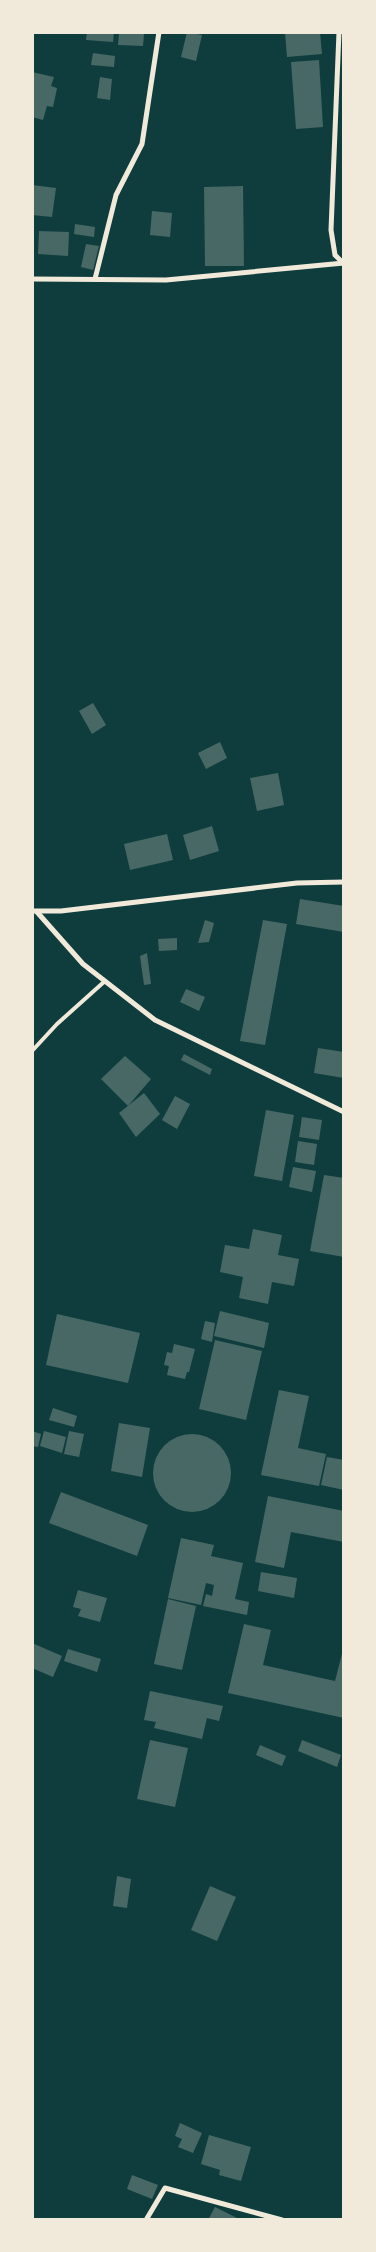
<svg xmlns="http://www.w3.org/2000/svg" width="376" height="2252" font-family="Raleway,sans-serif">
  <rect width="100%" height="100%" fill="#0f3d3e"/>
  <g fill="#486865">
    <path d="M 87,32 L 114,32 L 113,42 L 86,40 Z"/>
    <path d="M 187,32 L 202,35 L 196,61 L 181,57 Z"/>
    <path d="M 285,32 L 320,32 L 322,54 L 287,57 Z"/>
    <path d="M 119,33 L 144,34 L 143,46 L 118,45 Z"/>
    <path d="M 93,53 L 115,56 L 114,67 L 91,65 Z"/>
    <path d="M 319,60 L 323,127 L 296,129 L 291,62 Z"/>
    <path d="M 32,72 L 54,77 L 51,86 L 57,88 L 53,107 L 47,106 L 43,120 L 32,117 Z"/>
    <path d="M 100,77 L 112,79 L 110,100 L 97,98 Z"/>
    <path d="M 32,185 L 56,188 L 52,217 L 32,215 Z"/>
    <path d="M 243,186 L 244,266 L 205,266 L 204,187 Z"/>
    <path d="M 152,211 L 172,213 L 170,237 L 150,235 Z"/>
    <path d="M 75,224 L 95,227 L 94,237 L 74,234 Z"/>
    <path d="M 39,231 L 69,232 L 68,256 L 38,254 Z"/>
    <path d="M 86,244 L 99,246 L 93,270 L 81,267 Z"/>
    <path d="M 93,703 L 106,725 L 92,734 L 79,711 Z"/>
    <path d="M 220,742 L 227,758 L 206,769 L 198,753 Z"/>
    <path d="M 278,773 L 284,805 L 257,811 L 250,778 Z"/>
    <path d="M 212,826 L 219,851 L 190,860 L 183,835 Z"/>
    <path d="M 167,834 L 173,860 L 130,870 L 124,844 Z"/>
    <path d="M 300,899 L 344,906 L 344,932 L 296,924 Z"/>
    <path d="M 205,920 L 214,923 L 209,942 L 198,943 Z"/>
    <path d="M 263,920 L 287,924 L 265,1045 L 240,1041 Z"/>
    <path d="M 177,938 L 177,950 L 159,951 L 158,939 Z"/>
    <path d="M 147,953 L 151,984 L 144,985 L 140,956 Z"/>
    <path d="M 186,989 L 205,997 L 199,1011 L 180,1002 Z"/>
    <path d="M 318,1048 L 344,1052 L 344,1078 L 314,1073 Z"/>
    <path d="M 184,1054 L 212,1069 L 210,1075 L 181,1060 Z"/>
    <path d="M 125,1056 L 151,1079 L 128,1106 L 101,1079 Z"/>
    <path d="M 144,1093 L 160,1114 L 136,1137 L 119,1113 Z"/>
    <path d="M 175,1096 L 190,1104 L 177,1129 L 162,1120 Z"/>
    <path d="M 266,1110 L 294,1115 L 282,1181 L 254,1176 Z"/>
    <path d="M 302,1117 L 322,1120 L 319,1140 L 299,1137 Z"/>
    <path d="M 298,1141 L 317,1144 L 314,1165 L 295,1162 Z"/>
    <path d="M 293,1167 L 316,1171 L 312,1192 L 289,1187 Z"/>
    <path d="M 324,1175 L 344,1178 L 344,1257 L 310,1251 Z"/>
    <path d="M 253,1229 L 282,1235 L 278,1255 L 299,1259 L 294,1286 L 272,1282 L 268,1304 L 239,1298 L 243,1277 L 220,1272 L 225,1245 L 249,1249 Z"/>
    <path d="M 220,1311 L 269,1323 L 264,1348 L 214,1336 Z"/>
    <path d="M 57,1314 L 140,1333 L 128,1383 L 46,1365 Z"/>
    <path d="M 205,1321 L 215,1323 L 212,1342 L 201,1339 Z"/>
    <path d="M 215,1340 L 262,1351 L 246,1420 L 199,1409 Z"/>
    <path d="M 174,1344 L 195,1349 L 189,1372 L 187,1372 L 185,1379 L 167,1375 L 169,1366 L 164,1365 L 167,1352 L 172,1353 Z"/>
    <path d="M 279,1390 L 309,1396 L 298,1448 L 326,1454 L 319,1486 L 261,1475 Z"/>
    <path d="M 53,1408 L 77,1416 L 74,1427 L 49,1420 Z"/>
    <path d="M 119,1423 L 150,1428 L 142,1477 L 111,1471 Z"/>
    <path d="M 32,1431 L 41,1434 L 38,1447 L 32,1446 Z"/>
    <path d="M 44,1431 L 66,1437 L 62,1453 L 40,1446 Z"/>
    <path d="M 69,1431 L 84,1434 L 79,1457 L 64,1454 Z"/>
    <circle cx="192" cy="1473" r="39"/>
    <path d="M 327,1457 L 344,1460 L 344,1490 L 321,1485 Z"/>
    <path d="M 61,1492 L 148,1525 L 137,1556 L 49,1523 Z"/>
    <path d="M 268,1496 L 344,1511 L 344,1542 L 291,1532 L 284,1568 L 255,1562 Z"/>
    <path d="M 181,1538 L 214,1545 L 211,1556 L 243,1563 L 235,1599 L 249,1602 L 247,1615 L 203,1606 L 206,1594 L 212,1596 L 214,1585 L 206,1583 L 201,1605 L 168,1598 Z"/>
    <path d="M 261,1572 L 297,1578 L 294,1598 L 258,1591 Z"/>
    <path d="M 78,1590 L 107,1598 L 100,1622 L 78,1616 L 81,1609 L 73,1607 Z"/>
    <path d="M 168,1599 L 196,1606 L 182,1670 L 154,1664 Z"/>
    <path d="M 244,1624 L 271,1630 L 263,1665 L 335,1681 L 344,1646 L 344,1718 L 228,1693 Z"/>
    <path d="M 32,1643 L 62,1656 L 53,1677 L 32,1668 Z"/>
    <path d="M 68,1649 L 101,1659 L 97,1672 L 64,1661 Z"/>
    <path d="M 150,1691 L 223,1706 L 219,1721 L 207,1718 L 202,1739 L 154,1728 L 156,1722 L 144,1720 Z"/>
    <path d="M 150,1740 L 188,1748 L 175,1807 L 137,1799 Z"/>
    <path d="M 302,1740 L 341,1755 L 337,1767 L 298,1751 Z"/>
    <path d="M 260,1745 L 286,1756 L 282,1766 L 256,1755 Z"/>
    <path d="M 117,1876 L 131,1879 L 127,1908 L 113,1906 Z"/>
    <path d="M 210,1886 L 236,1897 L 217,1941 L 191,1930 Z"/>
    <path d="M 180,2123 L 202,2133 L 193,2153 L 178,2147 L 182,2139 L 175,2136 Z"/>
    <path d="M 209,2135 L 251,2147 L 241,2181 L 219,2175 L 220,2170 L 201,2164 Z"/>
    <path d="M 132,2175 L 158,2185 L 152,2199 L 127,2189 Z"/>
    <path d="M 215,2207 L 241,2220 L 208,2220 Z"/>
  </g>
  <g fill="none" stroke-linecap="round" stroke-linejoin="round">
    <path stroke="#f1e9da" stroke-width="4" d="M 32,1051 L 57,1024 L 105,981"/>
    <g stroke="#f1e9da" stroke-width="5">
      <path d="M 339,32 L 331,230 L 335,255 L 343,263"/>
      <path d="M 32,279 L 166,280 L 344,263"/>
      <path d="M 95,279 L 116,195 L 142,144 L 159,32"/>
      <path d="M 32,911 L 61,911 L 297,883 L 344,882"/>
      <path d="M 37,912 L 83,964 L 155,1020 L 344,1112"/>
      <path d="M 146,2220 L 165,2188 L 282,2220"/>
    </g>
  </g>
  <rect width="376" height="2252" fill="none" stroke="#f1e9da" stroke-width="68"/>
</svg>
